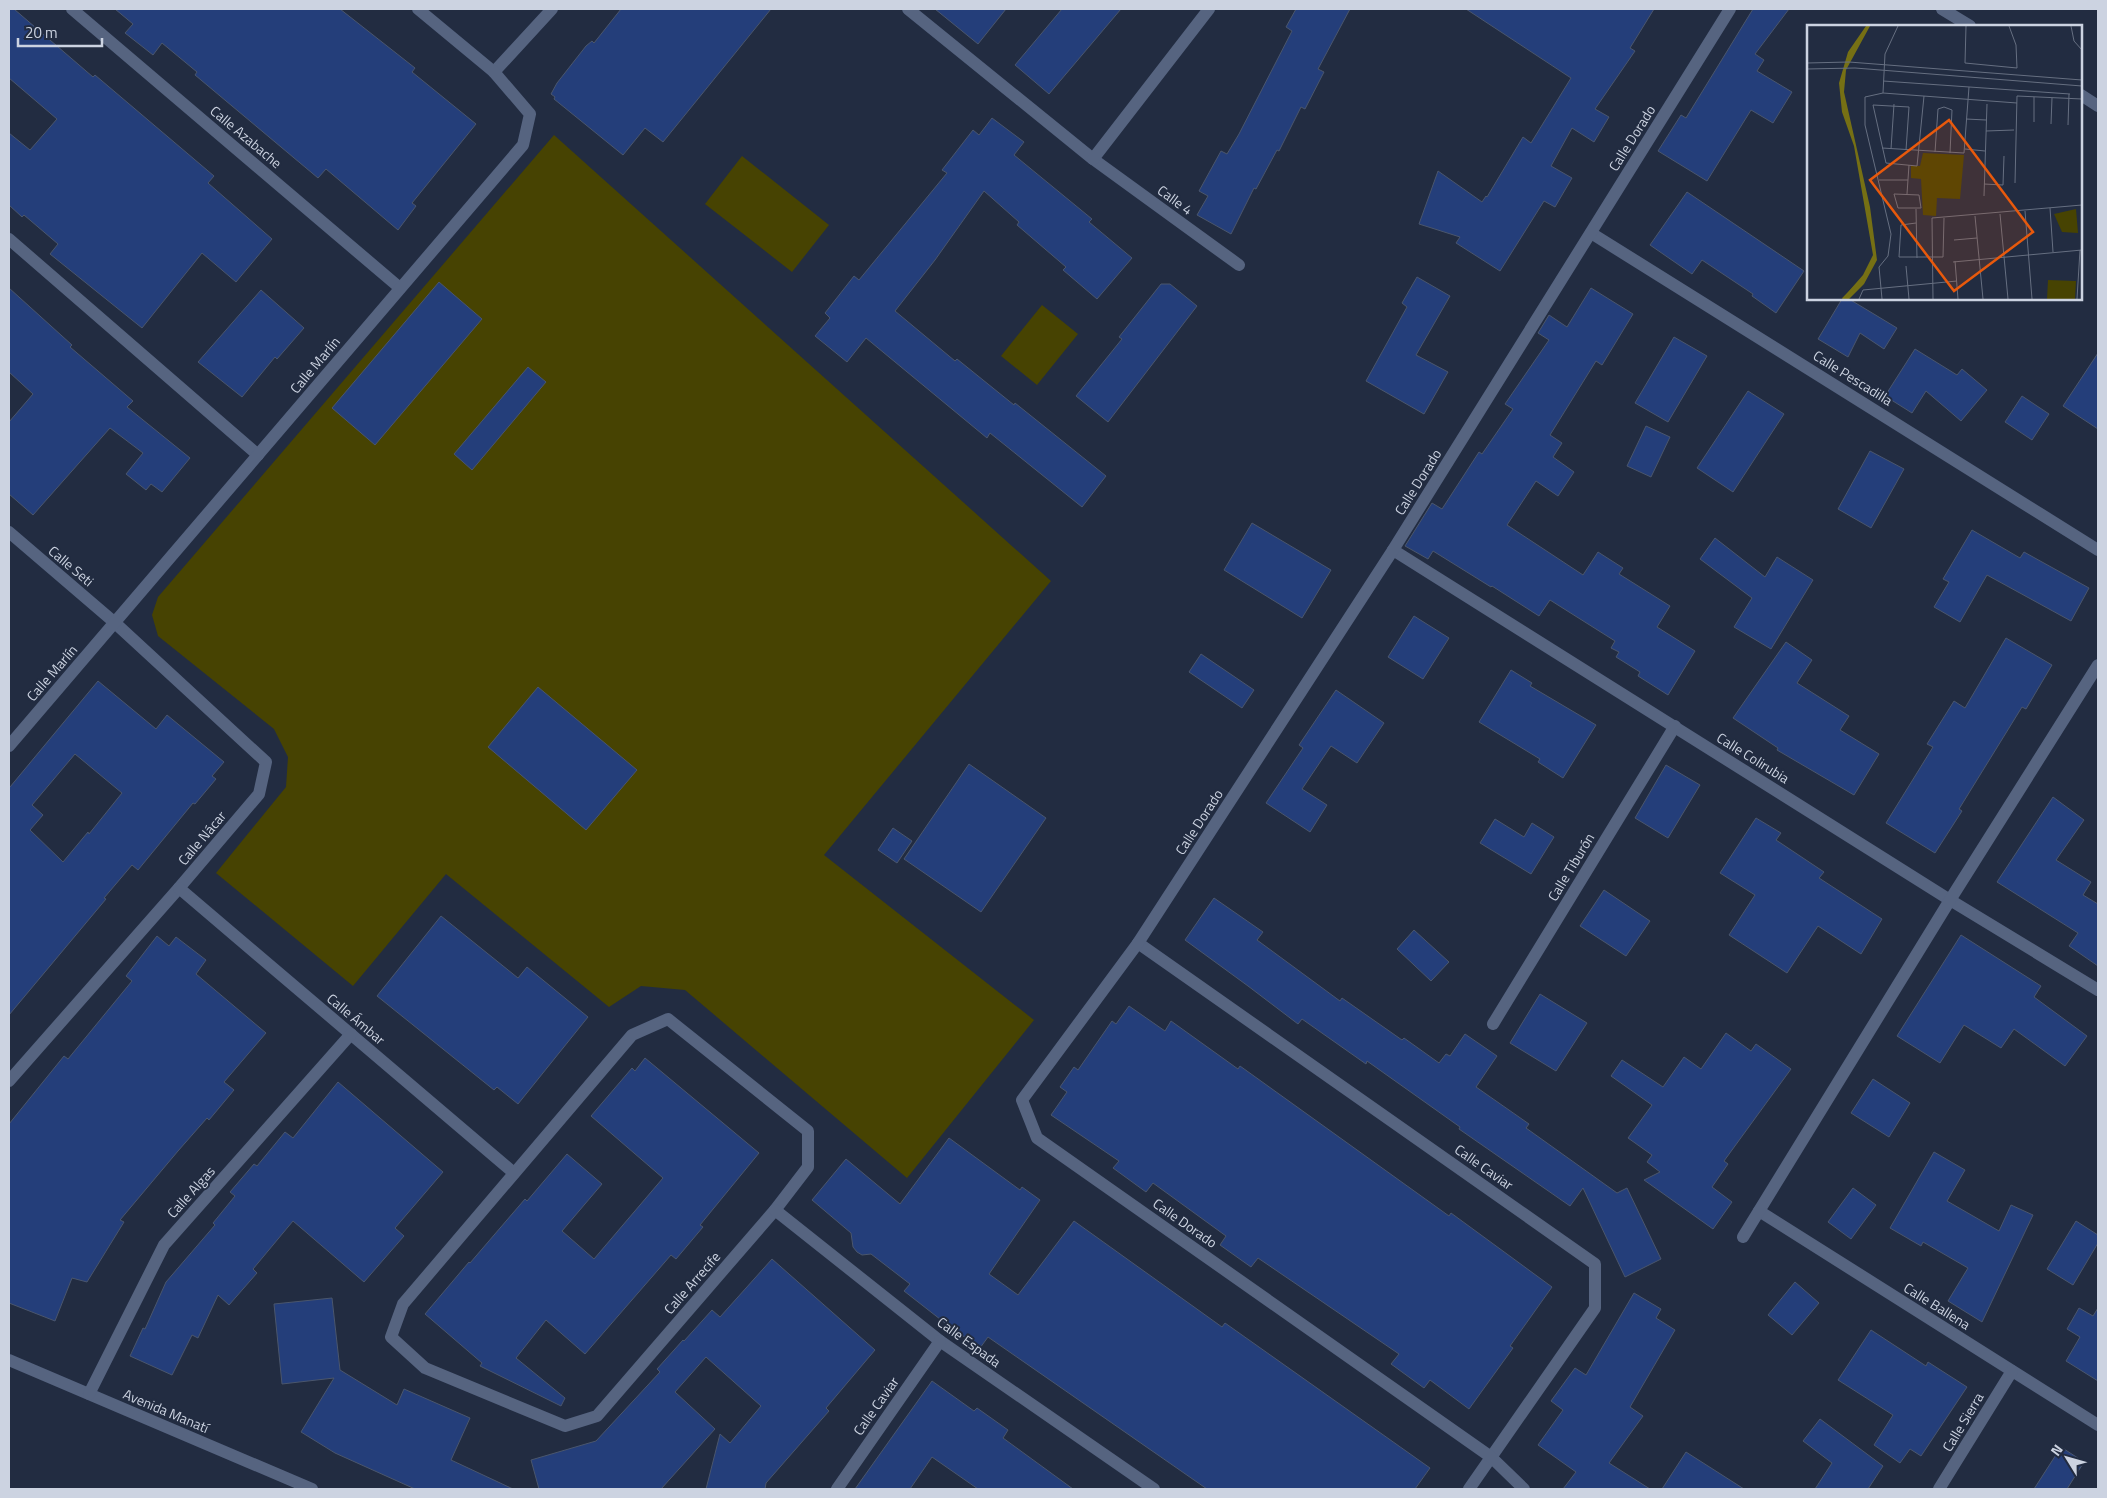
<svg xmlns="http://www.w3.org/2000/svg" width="2107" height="1498" font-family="'Titillium Web',sans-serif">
  <rect width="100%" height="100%" fill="#222c41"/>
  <g fill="#474302">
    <path d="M 554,135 L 1051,581 L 824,855 L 1034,1020 L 907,1178 L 685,990 L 641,986 L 609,1007 L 446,874 L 353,986 L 216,873 L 286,787 L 288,757 L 274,729 L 158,636 L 152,615 L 158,597 Z"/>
    <path d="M 742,156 L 829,225 L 792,272 L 705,204 Z"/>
    <path d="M 1042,305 L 1078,334 L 1037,385 L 1001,356 Z"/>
  </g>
  <g fill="#243e7a" stroke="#4a566d" fill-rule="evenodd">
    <path d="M 9,9 L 14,9 L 93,77 L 95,75 L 214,176 L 208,183 L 272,239 L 236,282 L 202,253 L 142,328 L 50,254 L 58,244 L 24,215 L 22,217 L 9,205 L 9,133 L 30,150 L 57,119 L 9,78 Z"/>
    <path d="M 115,9 L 340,9 L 415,68 L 412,72 L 476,124 L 412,203 L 416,206 L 398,230 L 326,169 L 318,178 L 195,75 L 197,72 L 162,43 L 153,55 L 125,33 L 133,24 Z"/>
    <path d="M 621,9 L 771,9 L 663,142 L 645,128 L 623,155 L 554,99 L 555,97 L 551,94 L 557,83 L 586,46 L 592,41 L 594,43 Z"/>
    <path d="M 935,9 L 1006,9 L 978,44 Z"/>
    <path d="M 1062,9 L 1121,9 L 1049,94 L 1015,65 Z"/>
    <path d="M 1296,9 L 1350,9 L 1318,69 L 1324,72 L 1305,109 L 1301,107 L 1279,151 L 1277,150 L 1256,189 L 1254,188 L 1231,234 L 1197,215 L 1208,196 L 1199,191 L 1221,151 L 1227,154 L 1239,134 L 1292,31 L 1286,27 Z"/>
    <path d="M 1466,9 L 1654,9 L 1630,48 L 1635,51 L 1595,109 L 1609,117 L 1594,142 L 1572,128 L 1551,166 L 1572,178 L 1555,207 L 1544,201 L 1500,271 L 1456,243 L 1460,237 L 1419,224 L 1438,171 L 1482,202 L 1486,196 L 1487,197 L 1523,137 L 1531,143 L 1571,78 Z"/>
    <path d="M 1753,9 L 1789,9 L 1755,54 L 1764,60 L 1757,71 L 1792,92 L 1773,123 L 1751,110 L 1707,181 L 1658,151 L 1681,115 L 1686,118 Z"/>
    <path d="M 992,118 L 1024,142 L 1014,155 L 1092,219 L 1089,222 L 1132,258 L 1097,299 L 1063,270 L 1066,267 L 1017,225 L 1019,222 L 984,191 L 935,260 L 895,311 L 955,361 L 957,359 L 1014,405 L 1015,403 L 1106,476 L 1082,507 L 990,433 L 987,438 L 866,338 L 847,362 L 815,336 L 830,318 L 825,313 L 854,276 L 859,280 L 947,173 L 942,170 L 973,130 L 979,135 Z"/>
    <path d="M 1687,192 L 1804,271 L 1776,313 L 1752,296 L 1753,294 L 1702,260 L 1692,274 L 1650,245 Z"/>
    <path d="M 1417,277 L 1450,296 L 1416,355 L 1448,372 L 1424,414 L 1366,381 L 1407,307 L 1402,303 Z"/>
    <path d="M 439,282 L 482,319 L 375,445 L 332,408 Z"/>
    <path d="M 1161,284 L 1170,284 L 1197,306 L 1108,422 L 1076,396 L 1122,339 L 1119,337 Z"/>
    <path d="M 9,288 L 72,345 L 70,347 L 133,401 L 127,407 L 190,458 L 162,492 L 151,484 L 146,490 L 126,474 L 143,453 L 110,428 L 33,515 L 9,494 L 9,422 L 33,394 L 9,372 Z"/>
    <path d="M 1591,288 L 1633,314 L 1602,365 L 1596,361 L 1550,435 L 1562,443 L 1553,457 L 1574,472 L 1558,496 L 1536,481 L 1507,525 L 1583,575 L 1598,552 L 1623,568 L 1619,574 L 1670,606 L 1657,627 L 1695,651 L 1668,695 L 1638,676 L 1640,672 L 1616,657 L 1619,652 L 1611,648 L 1615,641 L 1550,600 L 1539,616 L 1492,586 L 1491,587 L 1433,551 L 1428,559 L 1405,546 L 1432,503 L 1442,509 L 1479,452 L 1482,454 L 1513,409 L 1505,404 L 1549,340 L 1538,333 L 1549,315 L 1567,327 Z"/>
    <path d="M 261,290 L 304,328 L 277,359 L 275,357 L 242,397 L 198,362 Z"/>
    <path d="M 1842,299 L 1849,299 L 1897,328 L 1884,349 L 1860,333 L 1848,357 L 1818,339 Z"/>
    <path d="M 1674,337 L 1707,356 L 1668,422 L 1635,403 Z"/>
    <path d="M 1915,349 L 1957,375 L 1962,369 L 1987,390 L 1961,421 L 1926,391 L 1912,413 L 1885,396 Z"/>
    <path d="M 2098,353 L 2098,429 L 2063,406 Z"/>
    <path d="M 528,367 L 546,382 L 472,470 L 454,454 Z"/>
    <path d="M 1748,391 L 1784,414 L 1733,492 L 1697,468 Z"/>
    <path d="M 2022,396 L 2049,414 L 2032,440 L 2005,422 Z"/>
    <path d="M 1646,426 L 1670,437 L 1651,477 L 1627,466 Z"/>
    <path d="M 1870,451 L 1904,469 L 1871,528 L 1838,509 Z"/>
    <path d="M 1252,523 L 1331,570 L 1302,618 L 1224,570 Z"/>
    <path d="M 1972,530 L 2020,558 L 2024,552 L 2089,588 L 2071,621 L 1987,575 L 1960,622 L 1934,607 L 1949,582 L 1943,579 Z"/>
    <path d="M 1715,538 L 1765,577 L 1777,557 L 1813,580 L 1771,649 L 1734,627 L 1752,598 L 1700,559 Z"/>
    <path d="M 1414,616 L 1449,638 L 1423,679 L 1388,657 Z"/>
    <path d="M 2006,638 L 2052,665 L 2026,709 L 2022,707 L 1959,809 L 1962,811 L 1935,853 L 1886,823 L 1933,747 L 1927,744 L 1954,701 L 1965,708 Z"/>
    <path d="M 1786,642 L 1812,660 L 1797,683 L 1849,716 L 1840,730 L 1879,754 L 1854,795 L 1777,750 L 1778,748 L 1733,718 Z"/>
    <path d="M 1201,654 L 1254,690 L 1242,708 L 1189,672 Z"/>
    <path d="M 1511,670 L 1532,683 L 1530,686 L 1596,725 L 1563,778 L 1538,762 L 1540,759 L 1479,722 Z"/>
    <path d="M 98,681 L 156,729 L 167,715 L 224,762 L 212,776 L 216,779 L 195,804 L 193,803 L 138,870 L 132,865 L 104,898 L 106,899 L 9,1015 L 9,786 L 10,787 ZM 75,754 L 122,793 L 89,834 L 88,832 L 63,862 L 30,830 L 43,815 L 32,805 Z"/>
    <path d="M 538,687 L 637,770 L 586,830 L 488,747 Z"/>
    <path d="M 1336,690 L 1384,723 L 1357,763 L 1331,746 L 1302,789 L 1327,805 L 1310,832 L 1266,803 L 1303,748 L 1299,745 Z"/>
    <path d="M 969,764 L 1046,818 L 981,912 L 904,859 Z"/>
    <path d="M 1666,765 L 1700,785 L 1668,838 L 1635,818 Z"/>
    <path d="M 2053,797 L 2084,820 L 2056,860 L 2091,882 L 2083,895 L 2098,904 L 2098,966 L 2069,946 L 2078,933 L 1997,882 Z"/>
    <path d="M 1756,818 L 1781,833 L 1776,840 L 1824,872 L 1819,878 L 1882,919 L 1861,954 L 1818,926 L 1787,973 L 1729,935 L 1755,895 L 1720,873 Z"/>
    <path d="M 1495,819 L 1524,837 L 1532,823 L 1554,837 L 1531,874 L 1480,843 Z"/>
    <path d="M 893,828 L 912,841 L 897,863 L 878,850 Z"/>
    <path d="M 1604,890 L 1650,921 L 1626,956 L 1580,926 Z"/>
    <path d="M 1214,898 L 1263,932 L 1257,940 L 1340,1001 L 1342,998 L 1402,1040 L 1404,1038 L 1439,1063 L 1446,1054 L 1450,1056 L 1465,1034 L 1497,1056 L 1476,1087 L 1529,1124 L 1526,1128 L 1617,1193 L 1627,1188 L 1661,1259 L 1625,1277 L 1583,1188 L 1570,1206 L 1459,1129 L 1460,1127 L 1367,1061 L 1366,1064 L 1302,1019 L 1298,1024 L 1248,986 L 1185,940 Z"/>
    <path d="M 441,916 L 518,978 L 527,967 L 588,1017 L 518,1104 L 497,1087 L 494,1090 L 377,996 Z"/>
    <path d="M 1414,930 L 1449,962 L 1431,981 L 1397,949 Z"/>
    <path d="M 1961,935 L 2041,986 L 2034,997 L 2087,1036 L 2065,1066 L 2014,1029 L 2001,1048 L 1964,1025 L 1940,1063 L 1897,1036 Z"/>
    <path d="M 157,936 L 169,946 L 176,937 L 206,960 L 196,974 L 266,1033 L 224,1082 L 234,1090 L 209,1120 L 207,1118 L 178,1151 L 120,1220 L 124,1222 L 87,1282 L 72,1278 L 55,1321 L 9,1303 L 9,1124 L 64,1056 L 68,1059 L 132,981 L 126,976 Z"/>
    <path d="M 1540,994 L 1587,1023 L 1556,1071 L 1510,1043 Z"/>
    <path d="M 1129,1006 L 1165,1031 L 1171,1021 L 1238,1069 L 1240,1066 L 1449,1216 L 1451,1213 L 1552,1287 L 1510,1346 L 1513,1348 L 1469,1409 L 1430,1380 L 1424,1388 L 1391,1364 L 1399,1354 L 1258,1258 L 1251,1267 L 1220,1245 L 1226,1236 L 1153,1183 L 1146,1192 L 1113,1168 L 1119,1161 L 1051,1115 L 1067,1092 L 1060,1087 L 1074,1067 L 1078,1070 L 1112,1021 L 1116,1024 Z"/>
    <path d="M 1726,1033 L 1751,1051 L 1756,1044 L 1791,1069 L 1724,1161 L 1728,1164 L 1712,1187 L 1732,1202 L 1713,1229 L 1644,1180 L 1660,1172 L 1647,1162 L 1652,1155 L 1628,1138 L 1652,1105 L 1611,1076 L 1622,1060 L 1663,1087 L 1684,1057 L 1701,1069 Z"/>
    <path d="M 645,1058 L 759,1153 L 700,1225 L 703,1227 L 676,1259 L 671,1255 L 585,1354 L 546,1320 L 516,1358 L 565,1398 L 561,1406 L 480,1366 L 482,1363 L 425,1314 L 469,1262 L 470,1263 L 525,1199 L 527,1201 L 567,1154 L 602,1184 L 562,1231 L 594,1259 L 663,1178 L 591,1116 L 632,1068 L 635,1071 Z"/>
    <path d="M 1873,1079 L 1910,1103 L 1889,1137 L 1851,1113 Z"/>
    <path d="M 338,1082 L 443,1172 L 395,1228 L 404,1236 L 364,1282 L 293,1221 L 253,1269 L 257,1273 L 229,1305 L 218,1295 L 198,1338 L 192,1335 L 172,1375 L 130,1356 L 143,1328 L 145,1329 L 166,1282 L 215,1225 L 213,1223 L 235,1196 L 230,1192 L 254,1164 L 257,1166 L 285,1132 L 293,1138 Z"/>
    <path d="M 949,1138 L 1020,1190 L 1022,1187 L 1040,1200 L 989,1274 L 1018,1295 L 1074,1221 L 1222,1327 L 1225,1323 L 1430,1468 L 1415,1489 L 1207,1489 L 988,1337 L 980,1348 L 945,1323 L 904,1291 L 910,1284 L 871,1254 L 862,1255 L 857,1252 L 853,1247 L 851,1233 L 812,1200 L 846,1159 L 900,1204 Z"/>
    <path d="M 1934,1152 L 1965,1170 L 1947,1201 L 1999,1231 L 2011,1205 L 2033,1215 L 1982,1322 L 1948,1301 L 1968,1268 L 1923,1242 L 1921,1246 L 1890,1228 Z"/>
    <path d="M 1853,1188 L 1876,1205 L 1851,1239 L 1828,1222 Z"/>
    <path d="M 2076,1221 L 2098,1235 L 2098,1243 L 2073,1285 L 2047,1269 Z"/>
    <path d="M 772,1259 L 875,1350 L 826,1408 L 829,1411 L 766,1483 L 765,1489 L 706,1489 L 720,1434 L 730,1443 L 761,1406 L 706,1357 L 675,1392 L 715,1429 L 661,1489 L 539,1489 L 531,1460 L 596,1441 L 660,1372 L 657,1369 L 683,1340 L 684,1341 L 712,1310 L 720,1317 Z"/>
    <path d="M 1795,1282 L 1819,1303 L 1792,1335 L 1768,1315 Z"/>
    <path d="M 1634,1293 L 1661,1309 L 1656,1318 L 1675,1330 L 1630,1407 L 1643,1416 L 1609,1463 L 1650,1489 L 1563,1489 L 1576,1472 L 1538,1445 L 1563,1410 L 1551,1401 L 1575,1368 L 1586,1375 Z"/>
    <path d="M 332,1298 L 340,1370 L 397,1405 L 404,1389 L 470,1418 L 451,1460 L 513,1489 L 415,1489 L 335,1453 L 301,1432 L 334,1378 L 282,1384 L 274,1304 Z"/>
    <path d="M 2079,1308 L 2093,1316 L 2098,1308 L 2098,1381 L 2066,1361 L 2080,1337 L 2067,1329 Z"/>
    <path d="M 1871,1330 L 1926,1366 L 1928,1362 L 1967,1387 L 1921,1456 L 1910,1449 L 1900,1463 L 1874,1445 L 1893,1415 L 1838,1380 Z"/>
    <path d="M 932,1381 L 974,1411 L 977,1408 L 1008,1430 L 1003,1438 L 1073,1489 L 978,1489 L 932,1457 L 910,1489 L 855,1489 Z"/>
    <path d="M 1820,1419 L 1883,1466 L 1868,1489 L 1815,1489 L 1832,1463 L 1803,1441 Z"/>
    <path d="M 2061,1447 L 2084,1462 L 2067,1489 L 2034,1489 Z"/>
    <path d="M 1686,1452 L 1744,1489 L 1662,1489 Z"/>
  </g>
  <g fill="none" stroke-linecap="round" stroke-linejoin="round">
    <g stroke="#566480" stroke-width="12">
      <path d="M 72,9 L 400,288"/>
      <path d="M 908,9 L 1093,159 L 1239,265"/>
      <path d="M 1942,9 L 1970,26"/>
      <path d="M 494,72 L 552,9"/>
      <path d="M 2081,95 L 2098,106"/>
      <path d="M 1093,159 L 1209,9"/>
      <path d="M 1591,233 L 2098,550"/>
      <path d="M 9,239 L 258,455"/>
      <path d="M 9,532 L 114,622 L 266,762 L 259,794 L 179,888 L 9,1081"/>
      <path d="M 1393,550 L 1950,900 L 2098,990"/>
      <path d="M 9,746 L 523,145 L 530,114 L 494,72 L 418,9"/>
      <path d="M 179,888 L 514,1173"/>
      <path d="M 1138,943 L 1595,1264 L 1595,1308 L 1469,1489"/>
      <path d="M 668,1019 L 808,1131 L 808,1167 L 775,1210 L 597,1416 L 565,1426 L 425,1368 L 391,1337 L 403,1304 L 632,1035 Z"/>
      <path d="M 1493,1024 L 1675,726"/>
      <path d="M 775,1210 L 940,1341 L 1154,1489"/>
      <path d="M 1759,1211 L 2098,1425"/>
      <path d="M 1743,1237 L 1950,900 L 2098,665"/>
      <path d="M 9,1360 L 312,1489"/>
      <path d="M 89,1394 L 164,1245 L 351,1034"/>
      <path d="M 837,1489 L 940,1341"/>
      <path d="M 1524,1489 L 1491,1457 L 1037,1138 L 1022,1100 L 1138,943 L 1393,550 L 1730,9"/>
      <path d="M 1939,1489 L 2012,1371"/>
    </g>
  </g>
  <g text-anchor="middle" stroke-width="4" stroke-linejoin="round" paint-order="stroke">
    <g font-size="14" fill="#ccd3e1" stroke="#222c41">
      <text transform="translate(246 137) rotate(40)" y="5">Calle Azabache</text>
      <text transform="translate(1632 138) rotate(-58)" y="5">Calle Dorado</text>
      <text transform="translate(1175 200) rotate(36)" y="5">Calle 4</text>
      <text transform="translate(315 365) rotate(-50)" y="5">Calle Marlín</text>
      <text transform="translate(1853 378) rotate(32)" y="5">Calle Pescadilla</text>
      <text transform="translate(1418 482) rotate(-58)" y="5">Calle Dorado</text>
      <text transform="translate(71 566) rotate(40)" y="5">Calle Seti</text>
      <text transform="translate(52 673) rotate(-49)" y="5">Calle Marlín</text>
      <text transform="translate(1753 758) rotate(32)" y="5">Calle Colirubia</text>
      <text transform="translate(1199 822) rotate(-57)" y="5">Calle Dorado</text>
      <text transform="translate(202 838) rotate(-50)" y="5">Calle Nácar</text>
      <text transform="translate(1571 867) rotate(-59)" y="5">Calle Tiburón</text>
      <text transform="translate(356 1019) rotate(40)" y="5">Calle Ámbar</text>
      <text transform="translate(1484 1167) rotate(35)" y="5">Calle Caviar</text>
      <text transform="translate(191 1192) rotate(-48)" y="5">Calle Algas</text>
      <text transform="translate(1185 1223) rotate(35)" y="5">Calle Dorado</text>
      <text transform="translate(692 1283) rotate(-49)" y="5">Calle Arrecife</text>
      <text transform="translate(1937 1306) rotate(32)" y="5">Calle Ballena</text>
      <text transform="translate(969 1342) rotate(36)" y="5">Calle Espada</text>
      <text transform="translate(876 1406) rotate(-55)" y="5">Calle Caviar</text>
      <text transform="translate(166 1411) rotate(23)" y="5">Avenida Manatí</text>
      <text transform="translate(1963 1422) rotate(-59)" y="5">Calle Sierra</text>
    </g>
  </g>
  <g transform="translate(1807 25)">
    <rect width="275" height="275" fill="#222c41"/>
    <path d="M 116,128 L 157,130 L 153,174 L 130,173 L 129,191 L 116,190 L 114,154 L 104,153 L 104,141 L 113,141 ZM 269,184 L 271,208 L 255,207 L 247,189 ZM 241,255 L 269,256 L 268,274 L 240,274 Z" fill="#474302"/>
    <path d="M 59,1 L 63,1 L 39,45 L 37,67 L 63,182 L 70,235 L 57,259 L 42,274 L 35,274 L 56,250 L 66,230 L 47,121 L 35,87 L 32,58 L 41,27 Z" fill="#767014"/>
    <path fill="none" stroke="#767014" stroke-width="2.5" d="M 36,274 L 49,261"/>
    <path fill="none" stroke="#666f81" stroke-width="1" d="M 159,1 L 158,38 L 210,43 L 209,20 L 202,1M 264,1 L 267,16 L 275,25M 0,38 L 42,37 L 275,55M 0,44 L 48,43 L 275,61M 76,56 L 263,69M 76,68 L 78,29 L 91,1M 159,94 L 179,95M 227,97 L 227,72M 244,99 L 245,73M 261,100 L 262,69M 179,106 L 207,105M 75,123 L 157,128 L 162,62M 84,124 L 87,79M 158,124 L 178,126M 99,125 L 102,82 L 66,80 L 79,138 L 110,141 L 117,71M 128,127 L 131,84 L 137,82 L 145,85 L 143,128M 72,155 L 101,155M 208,158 L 210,71 L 275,74M 177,159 L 196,160 L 197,131M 87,169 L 112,170 L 114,183 L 91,183 ZM 100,169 L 102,140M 177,171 L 180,79M 275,175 L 275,228M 243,183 L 246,227M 109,184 L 110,233M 218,186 L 225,274M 193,189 L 201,274M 168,191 L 176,274M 109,198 L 94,200 L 92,232 L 136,232 L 137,193M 147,215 L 170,213M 148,236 L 151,274M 146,237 L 275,225M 99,241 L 102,274M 52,274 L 56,265 L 150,256M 75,274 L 72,242 L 81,231 L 84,209 L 58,100 L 58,72 L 76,68 L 210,78M 126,274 L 125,193 L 275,180M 270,274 L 273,225"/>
    <path fill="#e8590c" fill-opacity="0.15" stroke="#e8590c" stroke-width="2.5" d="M 142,95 L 226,207 L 147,266 L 63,155 Z"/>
    <rect width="275" height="275" fill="none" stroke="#ccd3e1" stroke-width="2.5"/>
  </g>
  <rect width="2107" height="1498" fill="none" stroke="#ccd3e1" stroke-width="20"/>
  <g transform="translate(2067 1458) rotate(307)" stroke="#222c41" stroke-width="4" paint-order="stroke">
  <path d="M0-4L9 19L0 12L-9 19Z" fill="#ccd3e1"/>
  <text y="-8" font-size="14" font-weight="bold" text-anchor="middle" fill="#ccd3e1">N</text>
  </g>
  <path d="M18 38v8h84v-8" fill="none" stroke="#ccd3e1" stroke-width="2.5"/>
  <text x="25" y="38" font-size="15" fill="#ccd3e1" stroke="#222c41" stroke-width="4" paint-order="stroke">20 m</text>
</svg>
